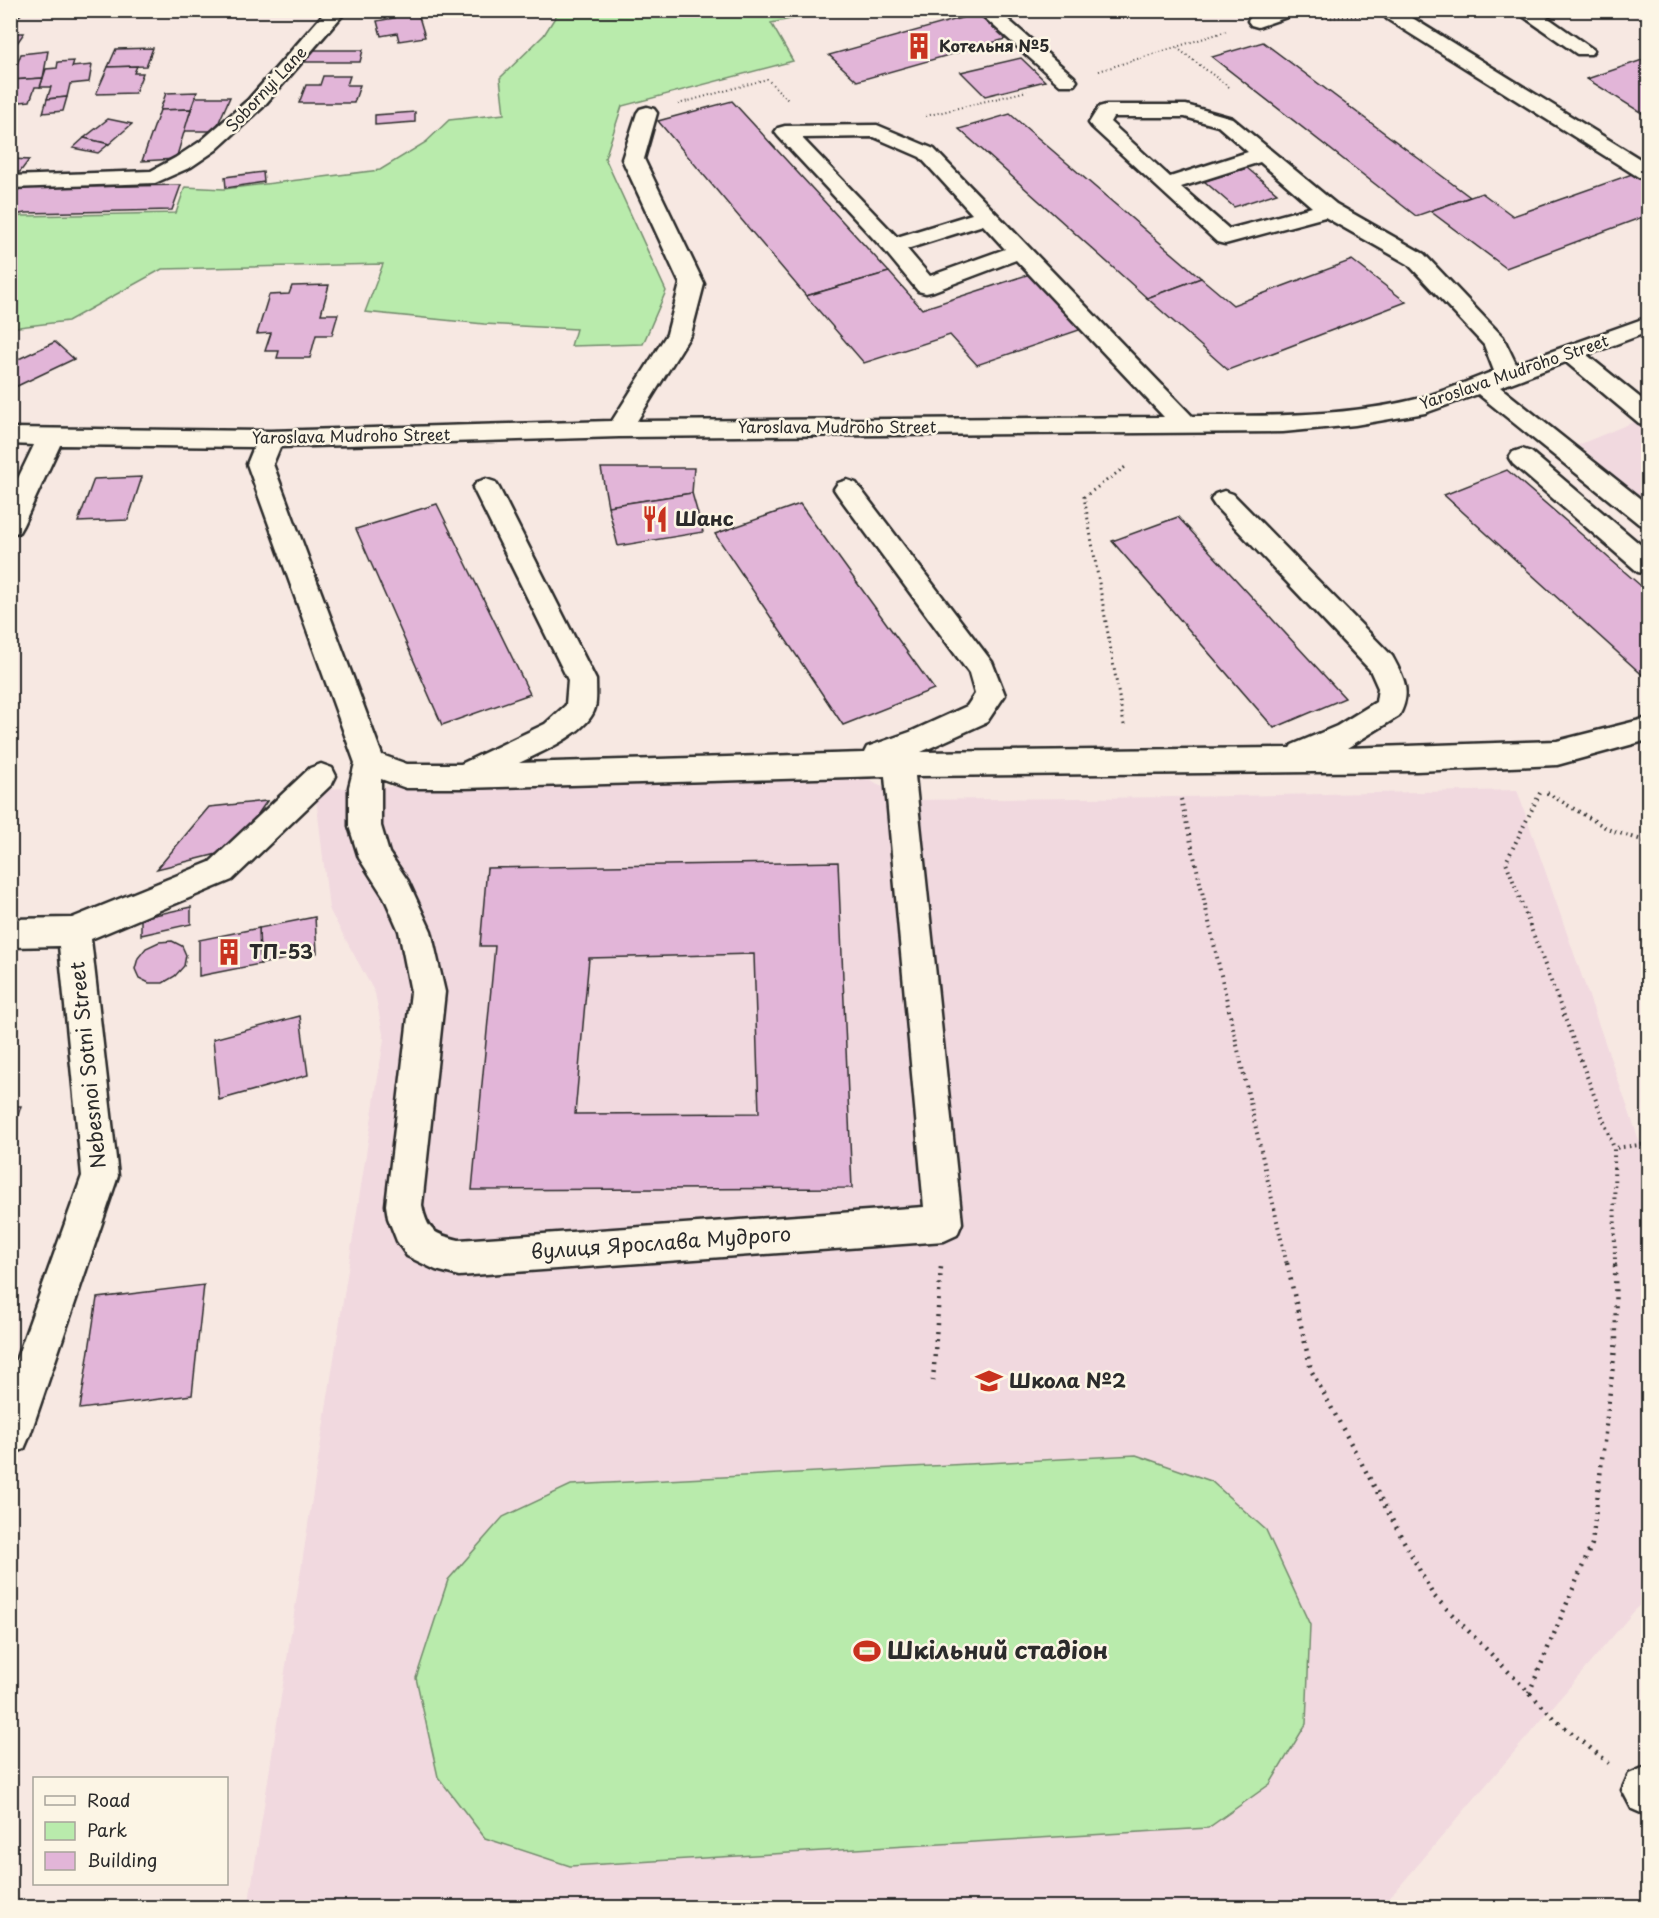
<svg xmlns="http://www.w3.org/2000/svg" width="1659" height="1918" font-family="'Playpen Sans',sans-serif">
  <rect width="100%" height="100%" fill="#f7e8e2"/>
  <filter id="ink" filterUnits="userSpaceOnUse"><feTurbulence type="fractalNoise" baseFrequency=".0167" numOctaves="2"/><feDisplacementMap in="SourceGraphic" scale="12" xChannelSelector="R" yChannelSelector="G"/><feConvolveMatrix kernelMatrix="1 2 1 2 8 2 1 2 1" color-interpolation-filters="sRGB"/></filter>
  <g filter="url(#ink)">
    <g fill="#f1d9df">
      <path d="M 1648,416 L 1648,503 L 1578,445 Z"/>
      <path d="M 822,773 L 868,778 L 903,800 L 1180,797 L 1517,790 L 1648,1166 L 1648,1595 L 1382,1907 L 248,1908 L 384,1039 L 375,993 L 329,909 L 315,789 Z"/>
    </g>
    <g fill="#b9ebac" stroke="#728b6c" stroke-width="1.5">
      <path d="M 559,11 L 830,11 L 771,23 L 793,61 L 622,106 L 605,158 L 666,291 L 643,344 L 571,346 L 576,329 L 484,324 L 365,312 L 383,264 L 162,269 L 68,321 L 11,328 L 11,218 L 22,216 L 176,213 L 185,187 L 224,189 L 380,170 L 426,142 L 449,120 L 504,114 L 500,78 L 544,35 Z"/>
      <path d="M 1136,1455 L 1211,1481 L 1266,1530 L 1310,1625 L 1306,1724 L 1270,1784 L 1208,1828 L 570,1866 L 485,1838 L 438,1777 L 416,1678 L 448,1580 L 503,1517 L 571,1485 Z"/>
    </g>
    <g fill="#e2b5d8" stroke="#2b2b2b" stroke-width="1.5" fill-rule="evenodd">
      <path d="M 417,10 L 425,37 L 399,41 L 397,33 L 381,36 L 377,21 L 394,18 L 392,12 Z"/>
      <path d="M 979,13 L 1009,38 L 857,81 L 829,55 Z"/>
      <path d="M 10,33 L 24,33 L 15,46 L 10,46 Z"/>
      <path d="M 1263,42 L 1470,197 L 1416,216 L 1212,57 Z"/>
      <path d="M 153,48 L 146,66 L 108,67 L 116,49 Z"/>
      <path d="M 309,50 L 363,50 L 360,62 L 305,62 Z"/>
      <path d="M 48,51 L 43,78 L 11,80 L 21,54 Z"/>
      <path d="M 1021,58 L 1045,81 L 985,96 L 961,72 Z"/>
      <path d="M 1648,58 L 1648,117 L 1587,79 Z"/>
      <path d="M 74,61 L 72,67 L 92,65 L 89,82 L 70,84 L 67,97 L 47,99 L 51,87 L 40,87 L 46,69 L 57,68 L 58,62 Z"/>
      <path d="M 137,66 L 134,73 L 143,73 L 135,93 L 96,94 L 108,67 Z"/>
      <path d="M 323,76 L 350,76 L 347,85 L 360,85 L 354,103 L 299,103 L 306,85 L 320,85 Z"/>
      <path d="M 43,78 L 40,87 L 35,87 L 30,101 L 10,103 L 11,80 Z"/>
      <path d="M 197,92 L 191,109 L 160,110 L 166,93 Z"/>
      <path d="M 67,97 L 63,111 L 43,113 L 47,99 Z"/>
      <path d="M 196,97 L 230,97 L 215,131 L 183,131 Z"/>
      <path d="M 732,101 L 889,272 L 806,296 L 658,121 Z"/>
      <path d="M 191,109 L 176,159 L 142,161 L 160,110 Z"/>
      <path d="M 415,112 L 415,122 L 375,125 L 375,115 Z"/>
      <path d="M 1010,114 L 1201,278 L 1147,298 L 959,129 Z"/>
      <path d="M 108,119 L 132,124 L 109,144 L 84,138 Z"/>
      <path d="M 84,138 L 109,144 L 98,153 L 73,148 Z"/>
      <path d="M 13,159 L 29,160 L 20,172 L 10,172 Z"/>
      <path d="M 1247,168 L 1277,193 L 1234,207 L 1204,181 Z"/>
      <path d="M 263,172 L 264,182 L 226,188 L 225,177 Z"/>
      <path d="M 1632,174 L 1648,185 L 1648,215 L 1506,268 L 1430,211 L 1482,193 L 1513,216 Z"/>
      <path d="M 181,185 L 172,210 L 25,213 L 10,216 L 10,191 L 28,188 Z"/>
      <path d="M 1352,260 L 1406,302 L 1228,370 L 1147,298 L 1201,278 L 1233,305 Z"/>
      <path d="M 889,272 L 922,309 L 1033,273 L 1088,327 L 977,365 L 950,335 L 864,363 L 806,296 Z"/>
      <path d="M 329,285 L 321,314 L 338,314 L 332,335 L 316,335 L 310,358 L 277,358 L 279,351 L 265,351 L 271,333 L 257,334 L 269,295 L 289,294 L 292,286 Z"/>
      <path d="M 55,342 L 74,359 L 15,387 L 10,383 L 10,363 Z"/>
      <path d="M 601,468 L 694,468 L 692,493 L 608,506 Z"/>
      <path d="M 1507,470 L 1648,592 L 1648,680 L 1444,495 Z"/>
      <path d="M 142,477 L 128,520 L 78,522 L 94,479 Z"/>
      <path d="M 692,493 L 703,532 L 618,546 L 608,506 Z"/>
      <path d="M 437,504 L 530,694 L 442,725 L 356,529 Z"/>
      <path d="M 800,504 L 934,689 L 843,725 L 715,534 Z"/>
      <path d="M 1178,517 L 1345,698 L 1274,728 L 1112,541 Z"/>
      <path d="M 267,801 L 233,850 L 157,869 L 209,807 Z"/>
      <path d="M 838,862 L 852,1188 L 472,1190 L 495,946 L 480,946 L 487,868 ZM 754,954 L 759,1113 L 575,1114 L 589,958 Z"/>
      <path d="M 191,907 L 191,924 L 141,935 L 141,918 Z"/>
      <path d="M 315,917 L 317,953 L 260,964 L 259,928 Z"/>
      <path d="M 259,928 L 260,964 L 199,976 L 199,940 Z"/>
      <path d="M 172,941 L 182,946 L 186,955 L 184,966 L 175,976 L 163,983 L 149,983 L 139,978 L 135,969 L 138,958 L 146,948 L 159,942 Z"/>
      <path d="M 300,1016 L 308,1075 L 219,1100 L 213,1039 Z"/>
      <path d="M 10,1106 L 21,1106 L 10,1140 Z"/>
      <path d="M 204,1285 L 192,1395 L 80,1409 L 97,1298 Z"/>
    </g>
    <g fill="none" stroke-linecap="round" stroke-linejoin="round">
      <defs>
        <g id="minor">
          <path d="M 10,10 L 21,10 L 19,14 L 10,17 Z"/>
          <path d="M 327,10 L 347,10 L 262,108 L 216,150 L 191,167 L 155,183 L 10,188 L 10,176 L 151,171 L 175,158 L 201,141 L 248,100 Z"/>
          <path d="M 976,10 L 997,10 L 1074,77 L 1077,81 L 1074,85 L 1060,85 Z"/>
          <path d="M 1269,10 L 1298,10 L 1296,14 L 1258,27 L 1251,25 L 1248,21 L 1251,17 Z"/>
          <path d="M 1389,10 L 1401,11 L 1648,164 L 1648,179 L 1640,178 L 1387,19 L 1384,15 Z"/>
          <path d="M 1514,10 L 1537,10 L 1594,50 L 1591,54 L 1577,54 Z"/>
          <path d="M 1106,105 L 1186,105 L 1232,118 L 1336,204 L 1424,254 L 1503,337 L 1516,364 L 1648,317 L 1648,332 L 1587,355 L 1648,404 L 1648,425 L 1639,423 L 1566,362 L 1500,387 L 1648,505 L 1648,527 L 1639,524 L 1478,394 L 1425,413 L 1355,425 L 1283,432 L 619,437 L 280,447 L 273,464 L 382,755 L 407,764 L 461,764 L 545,724 L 566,705 L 568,680 L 473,488 L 477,482 L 486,479 L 495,482 L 499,488 L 596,680 C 596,689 597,700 595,708 C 589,732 540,753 519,763 L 864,753 L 867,747 L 910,732 L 967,706 L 975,694 L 969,673 L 838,495 L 834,489 L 838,483 L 847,480 L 856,483 L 992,662 L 1005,695 L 987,722 L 921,752 L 1290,748 L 1292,745 L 1337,726 L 1376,702 L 1378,688 L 1370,670 L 1215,506 L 1211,500 L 1215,494 L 1224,491 L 1233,494 L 1392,656 C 1404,678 1412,692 1399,716 L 1347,748 L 1557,741 L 1648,718 L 1648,740 L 1557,765 L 1416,771 L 915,776 L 962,1223 L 957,1235 L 944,1241 L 459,1276 L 436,1270 L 407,1256 L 397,1241 L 388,1218 L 386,1205 L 411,992 L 399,931 L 384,897 L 359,858 L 349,826 L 349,787 L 355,763 L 247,464 L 254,447 L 60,445 L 23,525 L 19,532 L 10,534 L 10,495 L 34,445 L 10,444 L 10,428 L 270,431 L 612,421 L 667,334 L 680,284 L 622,159 L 637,113 L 640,109 L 647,107 L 654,109 L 657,113 L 644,159 L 704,284 L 691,334 L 637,421 L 1164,417 L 1016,260 L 934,291 L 926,293 L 918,291 L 885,251 L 778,136 L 775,132 L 778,128 L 785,126 L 877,125 L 934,149 L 1192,416 C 1268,416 1347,417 1421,398 C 1446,391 1470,380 1494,371 L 1484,345 L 1408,264 L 1325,217 L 1225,244 L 1217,242 L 1092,127 L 1089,123 L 1099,107 ZM 1113,117 L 1185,117 L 1218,126 L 1248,152 L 1170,177 L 1110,122 ZM 874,137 L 920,157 L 972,214 L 897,237 L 802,138 ZM 1260,162 L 1312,207 L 1229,229 L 1181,187 ZM 983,225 L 1005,249 L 930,276 L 907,249 ZM 885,776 L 924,1207 L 459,1240 C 434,1234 427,1231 422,1205 L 445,992 L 431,931 L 408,881 L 389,853 L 381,826 L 381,779 L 406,788 L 463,788 Z"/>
          <path d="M 1522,449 L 1531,452 L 1648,551 L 1648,574 L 1638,572 L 1513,464 L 1509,458 L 1513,452 Z"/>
          <path d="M 321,764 L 332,768 L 336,776 L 332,784 L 232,880 L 91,939 L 118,1176 L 30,1435 L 24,1449 L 10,1455 L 10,1377 L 82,1176 L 59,946 L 10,947 L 10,919 L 72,918 L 210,862 L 310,768 Z"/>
          <path d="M 1645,1767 L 1648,1769 L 1648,1816 L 1632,1809 L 1622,1790 L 1629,1774 Z"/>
        </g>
      </defs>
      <use href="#minor" stroke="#2b2b2b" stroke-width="5"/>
      <g stroke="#2b2b2b" stroke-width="2" stroke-dasharray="1 3" stroke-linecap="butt">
        <path d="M 1323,18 L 1360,16"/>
        <path d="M 1177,48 L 1229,87"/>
        <path d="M 1099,71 L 1227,31"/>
        <path d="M 678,104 L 767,79 L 788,100"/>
        <path d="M 926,116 L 1027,91"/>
      </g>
      <path stroke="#2b2b2b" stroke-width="3" stroke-dasharray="1.5 4" stroke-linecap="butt" d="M 1124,725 L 1084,497 L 1128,465"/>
      <g stroke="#2b2b2b" stroke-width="4" stroke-dasharray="1.5 4.5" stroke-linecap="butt">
        <path d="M 1540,793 L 1506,862 L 1614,1148"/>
        <path d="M 1547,793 L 1610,830 L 1648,842"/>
        <path d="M 1181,799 L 1287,1265"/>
        <path d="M 1615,1265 L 1614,1148 L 1648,1144"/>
      </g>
      <g stroke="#2b2b2b" stroke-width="4.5" stroke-dasharray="2 6" stroke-linecap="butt">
        <path d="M 1287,1263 L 1311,1370 L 1433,1595 L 1557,1721 L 1609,1763"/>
        <path d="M 933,1381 L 941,1266"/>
        <path d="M 1529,1693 L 1592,1544 L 1616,1340 L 1615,1263"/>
      </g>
      <use href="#minor" fill="#fcf5e5" fill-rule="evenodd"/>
    </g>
  </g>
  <defs>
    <symbol id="building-bare" viewBox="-9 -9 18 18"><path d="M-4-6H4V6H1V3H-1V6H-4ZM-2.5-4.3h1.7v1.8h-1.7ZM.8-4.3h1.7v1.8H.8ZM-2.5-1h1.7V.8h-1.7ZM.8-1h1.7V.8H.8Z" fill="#c8321e" stroke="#fcf5e5" stroke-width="2.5" paint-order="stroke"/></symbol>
    <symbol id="restaurant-bare" viewBox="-9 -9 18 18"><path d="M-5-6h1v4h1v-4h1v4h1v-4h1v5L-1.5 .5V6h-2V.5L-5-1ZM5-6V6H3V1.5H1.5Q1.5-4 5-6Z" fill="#c8321e" stroke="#fcf5e5" stroke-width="2.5" paint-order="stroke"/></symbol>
    <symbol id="school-bare" viewBox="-9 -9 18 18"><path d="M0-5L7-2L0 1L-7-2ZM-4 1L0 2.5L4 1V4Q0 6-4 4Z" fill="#c8321e" stroke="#fcf5e5" stroke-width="2.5" paint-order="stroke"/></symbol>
    <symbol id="stadium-bare" viewBox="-9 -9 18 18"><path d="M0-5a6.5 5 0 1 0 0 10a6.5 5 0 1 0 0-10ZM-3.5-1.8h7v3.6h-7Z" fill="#c8321e" stroke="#fcf5e5" stroke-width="2.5" paint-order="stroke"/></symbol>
  </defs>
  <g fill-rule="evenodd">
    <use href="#building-bare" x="900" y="27" width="38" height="38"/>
    <use href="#restaurant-bare" x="636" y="500" width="38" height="38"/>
    <use href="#building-bare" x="210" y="933" width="38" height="38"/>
    <use href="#school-bare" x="970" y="1362" width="38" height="38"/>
    <use href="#stadium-bare" x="848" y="1632" width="38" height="38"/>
  </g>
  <g text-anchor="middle" stroke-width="5" stroke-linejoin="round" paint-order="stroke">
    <g font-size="16" font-weight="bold" fill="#2b2b2b" stroke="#fcf5e5" text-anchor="start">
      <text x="939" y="52">Котельня №5</text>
    </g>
    <g font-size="16" fill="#2b2b2b" stroke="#fcf5e5">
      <text transform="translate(266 89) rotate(-47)" y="6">Sobornyi Lane</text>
      <text transform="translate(1514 372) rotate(-19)" y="6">Yaroslava Mudroho Street</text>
      <text x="837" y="433">Yaroslava Mudroho Street</text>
      <text transform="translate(351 436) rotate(-1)" y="6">Yaroslava Mudroho Street</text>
    </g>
    <g font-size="20" font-weight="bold" fill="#2b2b2b" stroke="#fcf5e5" text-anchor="start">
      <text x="675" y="526">Шанс</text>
      <text x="249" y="959">ТП-53</text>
      <text x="1009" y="1388">Школа №2</text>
    </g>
    <g font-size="20" fill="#2b2b2b" stroke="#fcf5e5">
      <text transform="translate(88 1065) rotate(-96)" y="7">Nebesnoi Sotni Street</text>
      <text transform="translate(661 1243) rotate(-4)" y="7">вулиця Ярослава Мудрого</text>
    </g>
    <g font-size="24" font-weight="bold" fill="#2b2b2b" stroke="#fcf5e5" text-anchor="start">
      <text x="887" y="1659">Шкільний стадіон</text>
    </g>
  </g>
  <rect width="1659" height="1918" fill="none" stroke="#fcf5e5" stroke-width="36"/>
  <rect x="18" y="18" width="1623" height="1882" fill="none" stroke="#2b2b2b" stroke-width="2" filter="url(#ink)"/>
  <rect x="33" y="1777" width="195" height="108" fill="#fcf5e5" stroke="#a8a49b" stroke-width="1.5"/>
  <rect x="45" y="1796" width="30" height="9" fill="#fcf5e5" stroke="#a8a49b" stroke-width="1.5"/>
  <text x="87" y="1807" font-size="18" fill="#2b2b2b">Road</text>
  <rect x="45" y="1822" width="30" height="18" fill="#b9ebac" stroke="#a8a49b" stroke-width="1.5"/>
  <text x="87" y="1837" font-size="18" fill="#2b2b2b">Park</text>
  <rect x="45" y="1852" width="30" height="18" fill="#e2b5d8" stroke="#a8a49b" stroke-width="1.5"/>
  <text x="87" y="1867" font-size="18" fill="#2b2b2b">Building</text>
</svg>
